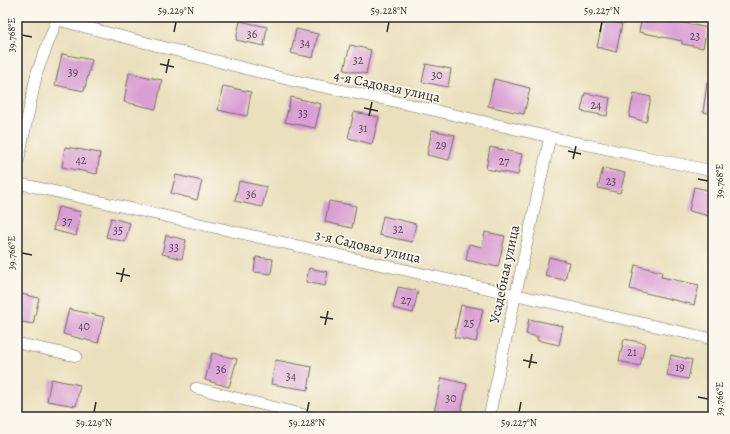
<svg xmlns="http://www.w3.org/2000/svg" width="730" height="434" font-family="Alegreya,serif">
  <rect width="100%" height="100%" fill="#fbf7ec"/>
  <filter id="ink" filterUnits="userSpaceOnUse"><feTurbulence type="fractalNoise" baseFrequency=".025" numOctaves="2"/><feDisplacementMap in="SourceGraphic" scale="8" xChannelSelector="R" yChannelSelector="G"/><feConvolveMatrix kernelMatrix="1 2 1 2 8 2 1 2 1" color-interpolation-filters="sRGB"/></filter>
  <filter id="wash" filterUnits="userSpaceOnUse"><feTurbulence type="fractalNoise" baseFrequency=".012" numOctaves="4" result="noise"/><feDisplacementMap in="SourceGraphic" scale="16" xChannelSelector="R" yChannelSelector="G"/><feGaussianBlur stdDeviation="0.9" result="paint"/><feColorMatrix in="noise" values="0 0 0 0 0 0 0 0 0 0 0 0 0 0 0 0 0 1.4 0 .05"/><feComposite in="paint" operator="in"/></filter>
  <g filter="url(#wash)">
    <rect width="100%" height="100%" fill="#ebe0bd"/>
    <g id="blocks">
      <g fill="#d99fd4">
        <path d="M 642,17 L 658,17 L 707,28 L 703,48 L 682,44 L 682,41 L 639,32 Z"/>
        <path d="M 603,20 L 622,24 L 616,52 L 597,47 Z"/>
        <path d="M 240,21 L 267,27 L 264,46 L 236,40 Z"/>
        <path d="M 296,29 L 318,34 L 313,58 L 291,53 Z"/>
        <path d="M 350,45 L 371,50 L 366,74 L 344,70 Z"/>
        <path d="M 62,54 L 92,60 L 84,91 L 55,85 Z"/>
        <path d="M 426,64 L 451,69 L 448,87 L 422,82 Z"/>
        <path d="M 129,73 L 162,80 L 156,109 L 124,102 Z"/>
        <path d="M 494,79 L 530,88 L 524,114 L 488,106 Z"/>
        <path d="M 707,83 L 713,83 L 713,114 L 703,112 Z"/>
        <path d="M 223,86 L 251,92 L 247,116 L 218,110 Z"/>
        <path d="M 585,93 L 610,98 L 607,116 L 581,111 Z"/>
        <path d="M 634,93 L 651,97 L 646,122 L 629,117 Z"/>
        <path d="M 291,97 L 321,104 L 315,128 L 285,122 Z"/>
        <path d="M 354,112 L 379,117 L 372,144 L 348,138 Z"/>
        <path d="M 432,130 L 455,135 L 449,160 L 427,155 Z"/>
        <path d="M 65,147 L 100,153 L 97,174 L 62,167 Z"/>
        <path d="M 490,147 L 522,154 L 518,175 L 486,169 Z"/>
        <path d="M 603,168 L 625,173 L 620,193 L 598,188 Z"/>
        <path d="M 176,175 L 202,181 L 197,200 L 171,193 Z"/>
        <path d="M 239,181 L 267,187 L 262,207 L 235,201 Z"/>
        <path d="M 694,187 L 713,191 L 713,217 L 689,211 Z"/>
        <path d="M 329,201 L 356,206 L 352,228 L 325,222 Z"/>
        <path d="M 58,207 L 81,212 L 76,236 L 53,230 Z"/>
        <path d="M 383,216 L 416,224 L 412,242 L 379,235 Z"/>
        <path d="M 111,218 L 130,223 L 125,242 L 106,237 Z"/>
        <path d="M 485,232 L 505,236 L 498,267 L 466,260 L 469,244 L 482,247 Z"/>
        <path d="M 166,235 L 186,240 L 182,259 L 162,254 Z"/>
        <path d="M 256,257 L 273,259 L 271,274 L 254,272 Z"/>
        <path d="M 549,257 L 569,262 L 565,280 L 545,276 Z"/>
        <path d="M 635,265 L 662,272 L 661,277 L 699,285 L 694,305 L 630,289 Z"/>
        <path d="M 309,268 L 328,272 L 325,286 L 306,282 Z"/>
        <path d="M 398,287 L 418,291 L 413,313 L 393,308 Z"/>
        <path d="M 17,293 L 39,298 L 33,324 L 17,321 Z"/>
        <path d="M 461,305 L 483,309 L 476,342 L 454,337 Z"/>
        <path d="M 69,309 L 104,317 L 98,343 L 63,334 Z"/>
        <path d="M 529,319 L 563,326 L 559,345 L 537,340 L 538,337 L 526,334 Z"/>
        <path d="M 624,339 L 645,343 L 640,366 L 619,361 Z"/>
        <path d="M 212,353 L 237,359 L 229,387 L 205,380 Z"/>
        <path d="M 671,355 L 692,360 L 688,379 L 667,375 Z"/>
        <path d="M 276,360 L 312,367 L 308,390 L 271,384 Z"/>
        <path d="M 442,378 L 467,384 L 460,417 L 434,412 Z"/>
        <path d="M 51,379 L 80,385 L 76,406 L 47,401 Z"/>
      </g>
    </g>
  </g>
  <g filter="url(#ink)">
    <use href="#blocks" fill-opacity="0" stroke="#6e6a5e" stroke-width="1"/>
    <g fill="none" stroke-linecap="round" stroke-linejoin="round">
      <defs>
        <g id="street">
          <path d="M 58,20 L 290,80 L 389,100 L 550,137 L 713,171"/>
          <path d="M 17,167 L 37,72 L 58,17"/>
          <path d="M 17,183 L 713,339"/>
          <path d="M 17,343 L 76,356"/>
          <path d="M 196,388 L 313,417"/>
          <path d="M 489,417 L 550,137"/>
        </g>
      </defs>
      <use href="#street" stroke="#6e6a5e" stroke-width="12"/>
      <use href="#street" stroke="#fff" stroke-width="11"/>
    </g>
  </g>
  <path fill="none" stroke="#2b2b2b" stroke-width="1.5" d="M 174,32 L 176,22M 387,32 L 389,22M 600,32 L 602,22M 22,35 L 32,37M 160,64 L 174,67M 166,73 L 169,59M 364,108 L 378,111M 369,116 L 372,102M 568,151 L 581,154M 573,159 L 576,146M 698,179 L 708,181M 22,253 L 32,255M 116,273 L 130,276M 121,282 L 124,268M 320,317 L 333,319M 325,325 L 328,311M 523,360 L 537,363M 529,368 L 532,354M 698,397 L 708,399M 94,412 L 96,402M 307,412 L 309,402M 519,412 L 521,402"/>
  <g text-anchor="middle" stroke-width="3.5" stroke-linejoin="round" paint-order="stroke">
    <g font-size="12" fill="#564855">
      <text x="252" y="38">36</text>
      <text x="695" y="40">23</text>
      <text x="305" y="47">34</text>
      <text x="358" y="64">32</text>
      <text x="73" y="76">39</text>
      <text x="437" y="79">30</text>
      <text x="596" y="109">24</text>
      <text x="303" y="117">33</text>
      <text x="363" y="132">31</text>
      <text x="441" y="149">29</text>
      <text x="81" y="164">42</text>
      <text x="504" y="165">27</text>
      <text x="611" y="185">23</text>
      <text x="251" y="198">36</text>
      <text x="67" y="225">37</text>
      <text x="398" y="233">32</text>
      <text x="118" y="234">35</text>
      <text x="174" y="251">33</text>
      <text x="406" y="304">27</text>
      <text x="469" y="327">25</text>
      <text x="84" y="330">40</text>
      <text x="632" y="356">21</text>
      <text x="680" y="371">19</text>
      <text x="221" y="373">36</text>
      <text x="291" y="380">34</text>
      <text x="451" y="402">30</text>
    </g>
    <g font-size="14" fill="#2b2b2b" stroke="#fbf7ec">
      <text transform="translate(387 86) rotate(12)" y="5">4-я Садовая улица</text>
      <text transform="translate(368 246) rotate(13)" y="5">3-я Садовая улица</text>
      <text transform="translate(504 274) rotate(-78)" y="5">Усадебная улица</text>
    </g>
  </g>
  <rect width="730" height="434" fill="none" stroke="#fbf7ec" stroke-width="44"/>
  <rect x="22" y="22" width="686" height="390" fill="none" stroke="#2b2b2b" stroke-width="1.5"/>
  <g font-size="10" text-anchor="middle" fill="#2b2b2b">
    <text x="176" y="14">59.229°N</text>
    <text x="389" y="14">59.228°N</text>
    <text x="602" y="14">59.227°N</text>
    <text transform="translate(11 35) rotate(-90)" y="4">39.768°E</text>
    <text transform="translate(719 181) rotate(-90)" y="4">39.768°E</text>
    <text transform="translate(11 253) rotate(-90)" y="4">39.766°E</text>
    <text transform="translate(719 399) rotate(-90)" y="4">39.766°E</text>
    <text x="94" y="426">59.229°N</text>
    <text x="307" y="426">59.228°N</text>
    <text x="519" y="426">59.227°N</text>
  </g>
</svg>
